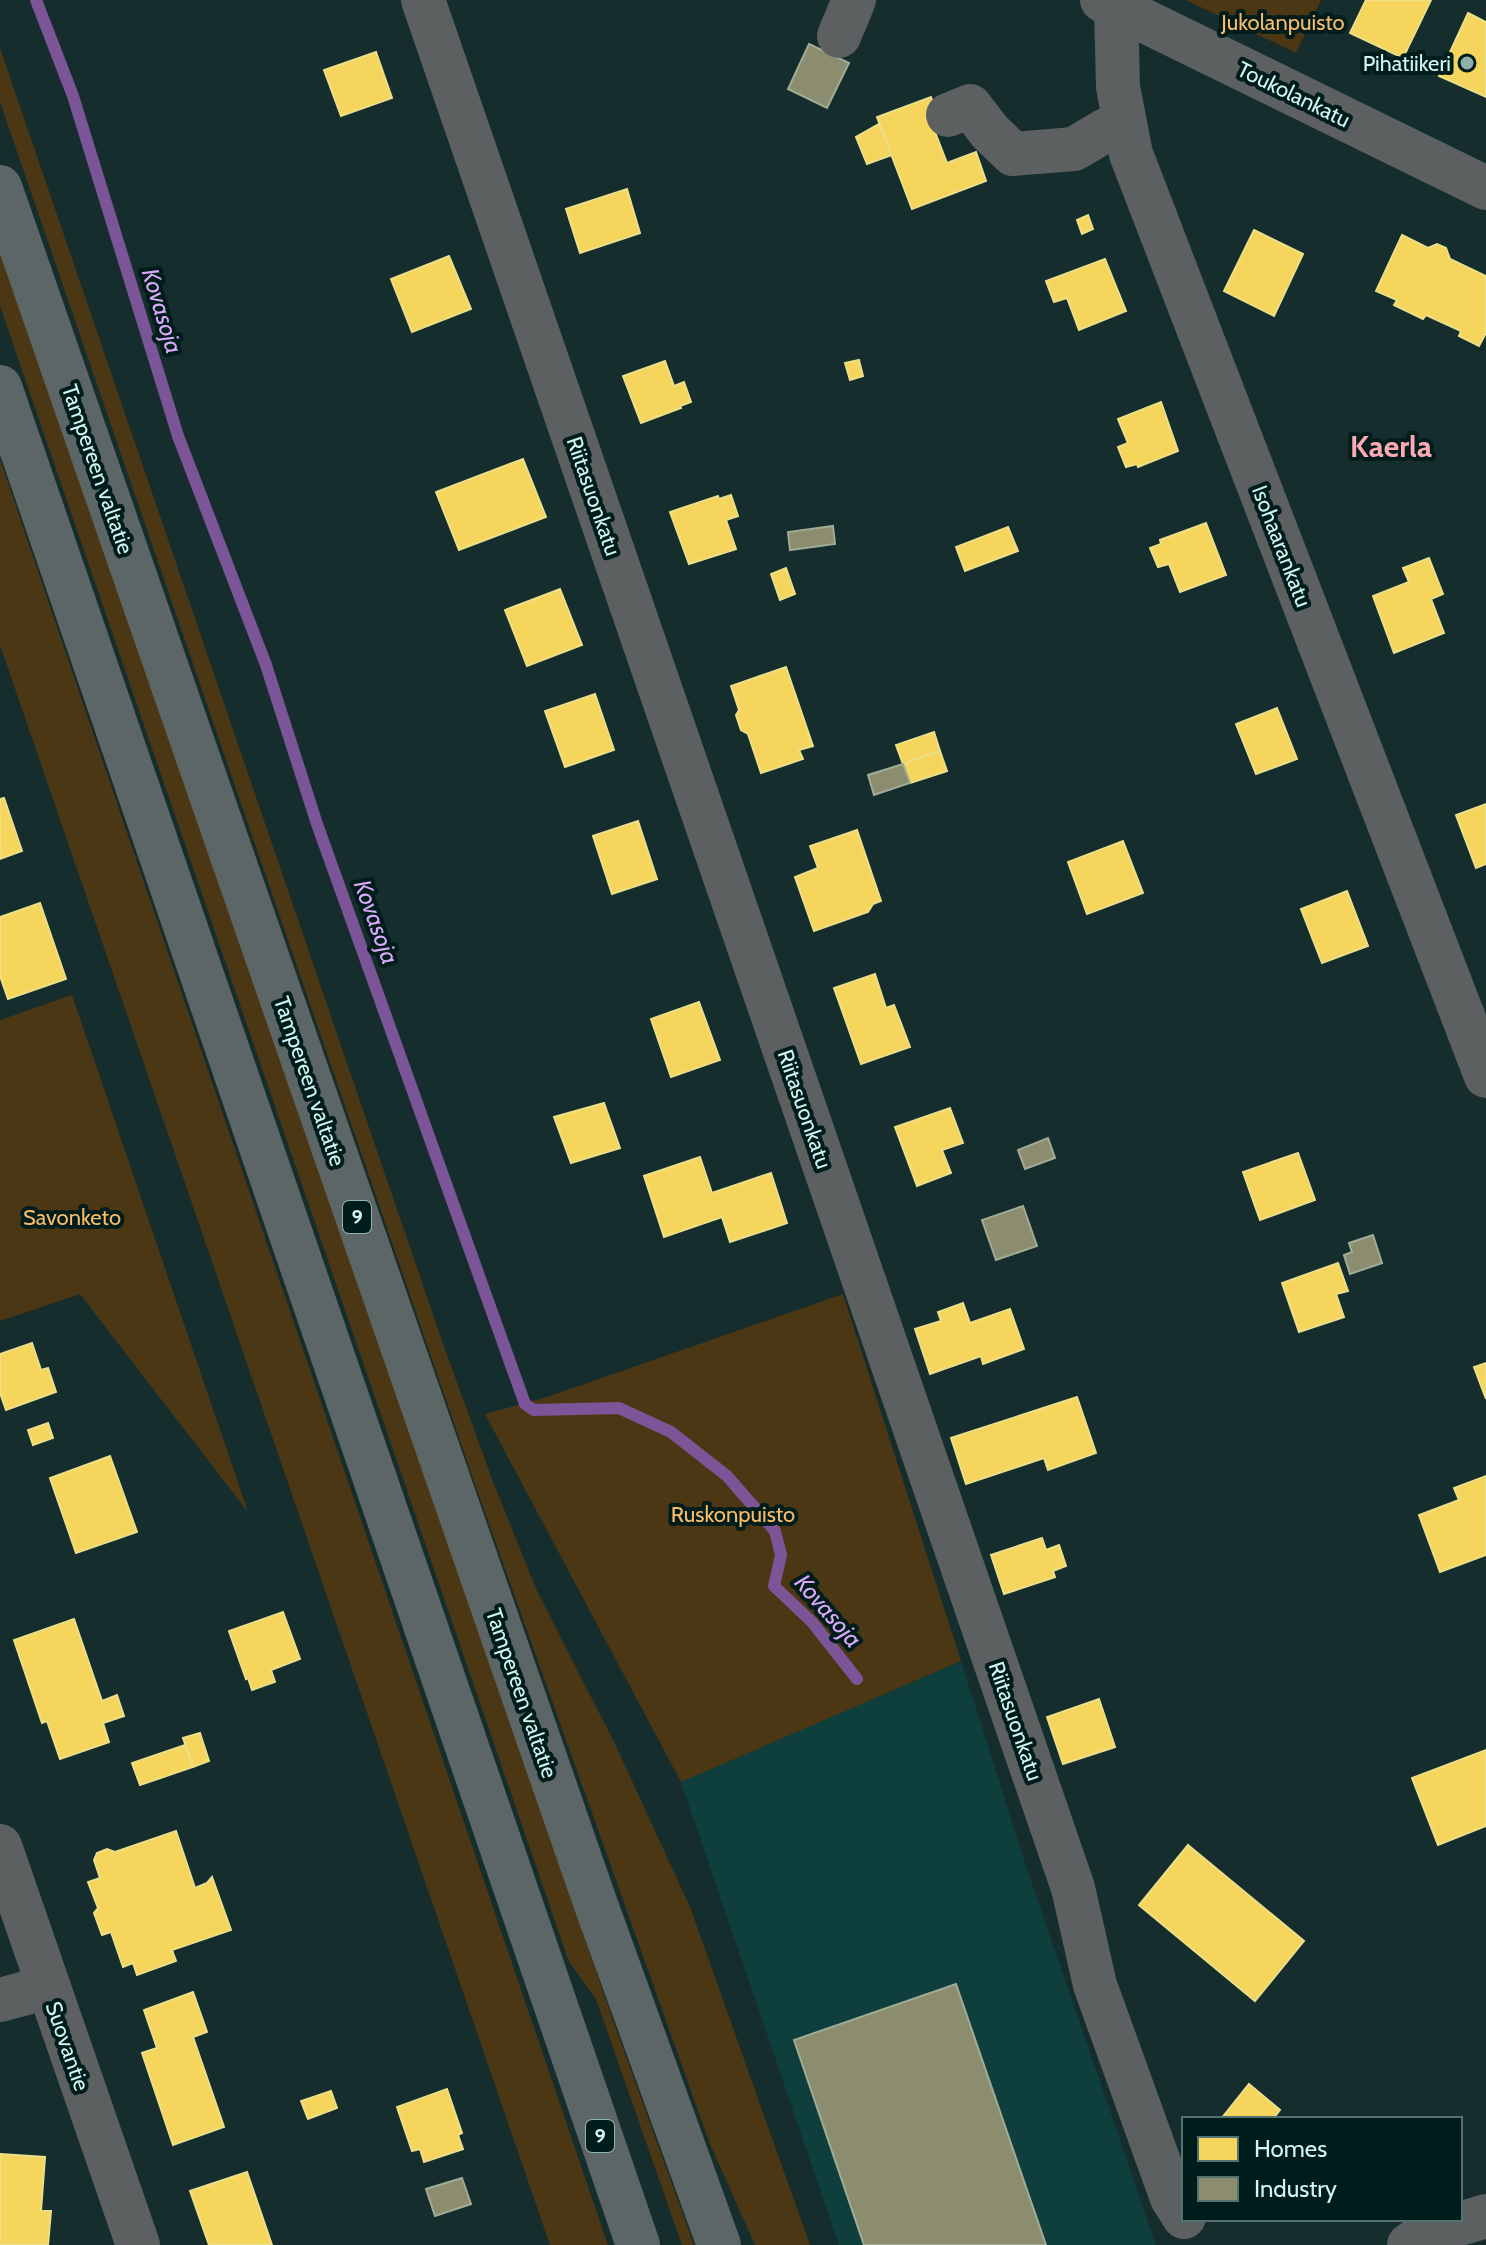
<svg xmlns="http://www.w3.org/2000/svg" width="1486" height="2245" font-family="Cabin,sans-serif">
  <rect width="100%" height="100%" fill="#162d2d"/>
  <path fill="#0f3f3d" d="M 961,1661 L 1028,1872 L 1156,2245 L 839,2245 L 681,1782 Z"/>
  <g fill="#4c3715">
    <path d="M 1186,0 L 1321,0 L 1296,53 Z"/>
    <path d="M 0,48 L 442,1341 L 492,1479 L 537,1591 L 615,1744 L 690,1907 L 810,2245 L 755,2245 L 710,2144 L 477,1490 L 0,102 Z"/>
    <path d="M 0,245 L 615,2026 L 694,2245 L 682,2245 L 596,1999 L 569,1962 L 0,306 Z"/>
    <path d="M 0,459 L 24,530 L 608,2245 L 550,2245 L 0,645 Z"/>
    <path d="M 72,995 L 248,1512 L 80,1294 L 0,1321 L 0,1020 Z"/>
    <path d="M 843,1294 L 961,1661 L 681,1782 L 485,1414 L 547,1397 Z"/>
  </g>
  <g fill="#f6d55c" stroke="#ebdf89" stroke-width="2">
    <path d="M 1366,0 L 1431,0 L 1403,58 L 1350,33 Z"/>
    <path d="M 1468,13 L 1486,22 L 1486,97 L 1439,76 Z"/>
    <path d="M 376,52 L 392,98 L 341,116 L 324,70 Z"/>
    <path d="M 931,97 L 938,116 L 930,119 L 947,163 L 976,152 L 986,181 L 912,209 L 877,117 Z"/>
    <path d="M 879,124 L 892,155 L 867,164 L 856,137 Z"/>
    <path d="M 627,189 L 640,233 L 580,253 L 566,209 Z"/>
    <path d="M 1088,215 L 1093,229 L 1082,234 L 1077,220 Z"/>
    <path d="M 1254,230 L 1303,254 L 1274,316 L 1224,291 Z"/>
    <path d="M 1402,235 L 1428,248 L 1437,244 L 1446,248 L 1450,259 L 1486,276 L 1486,333 L 1479,346 L 1459,336 L 1461,331 L 1426,315 L 1423,319 L 1394,305 L 1397,300 L 1376,291 Z"/>
    <path d="M 449,256 L 471,309 L 412,332 L 391,279 Z"/>
    <path d="M 1105,259 L 1126,311 L 1079,330 L 1067,298 L 1054,302 L 1046,281 Z"/>
    <path d="M 859,360 L 863,376 L 850,380 L 845,363 Z"/>
    <path d="M 665,361 L 674,386 L 684,382 L 691,402 L 680,406 L 681,408 L 641,423 L 623,376 Z"/>
    <path d="M 1161,402 L 1178,451 L 1138,467 L 1137,464 L 1126,467 L 1118,447 L 1128,443 L 1118,419 Z"/>
    <path d="M 523,459 L 546,517 L 459,550 L 436,492 Z"/>
    <path d="M 731,495 L 738,516 L 726,520 L 736,549 L 689,564 L 670,512 L 718,496 L 719,499 Z"/>
    <path d="M 1206,523 L 1226,575 L 1180,592 L 1169,564 L 1158,567 L 1150,548 L 1161,544 L 1160,540 Z"/>
    <path d="M 1008,527 L 1018,551 L 965,571 L 956,547 Z"/>
    <path d="M 1429,558 L 1443,594 L 1431,599 L 1444,633 L 1394,653 L 1373,596 L 1409,582 L 1403,568 Z"/>
    <path d="M 786,568 L 795,594 L 780,600 L 771,574 Z"/>
    <path d="M 560,589 L 582,645 L 527,666 L 505,610 Z"/>
    <path d="M 786,667 L 813,746 L 799,750 L 803,759 L 761,773 L 748,734 L 741,730 L 736,715 L 739,710 L 731,686 Z"/>
    <path d="M 595,694 L 614,750 L 565,767 L 545,711 Z"/>
    <path d="M 1277,708 L 1297,759 L 1256,774 L 1236,724 Z"/>
    <path d="M 934,732 L 940,751 L 903,764 L 896,745 Z"/>
    <path d="M 940,751 L 947,771 L 910,783 L 903,764 Z"/>
    <path d="M 4,798 L 22,851 L 0,859 L 0,799 Z"/>
    <path d="M 1486,804 L 1486,864 L 1476,868 L 1456,815 Z"/>
    <path d="M 638,821 L 657,879 L 612,894 L 593,836 Z"/>
    <path d="M 857,830 L 881,901 L 873,904 L 868,912 L 814,931 L 795,877 L 818,868 L 810,846 Z"/>
    <path d="M 1123,841 L 1143,893 L 1087,914 L 1068,862 Z"/>
    <path d="M 1347,891 L 1368,946 L 1322,963 L 1301,909 Z"/>
    <path d="M 40,903 L 66,979 L 8,999 L 0,976 L 0,917 Z"/>
    <path d="M 875,974 L 886,1008 L 894,1005 L 910,1047 L 861,1064 L 834,988 Z"/>
    <path d="M 699,1002 L 720,1060 L 671,1077 L 651,1019 Z"/>
    <path d="M 604,1103 L 620,1148 L 571,1163 L 554,1117 Z"/>
    <path d="M 950,1108 L 963,1143 L 942,1150 L 951,1173 L 917,1186 L 895,1127 Z"/>
    <path d="M 1298,1153 L 1315,1200 L 1260,1220 L 1243,1172 Z"/>
    <path d="M 700,1157 L 712,1193 L 771,1173 L 787,1223 L 730,1242 L 722,1217 L 664,1237 L 644,1176 Z"/>
    <path d="M 1338,1263 L 1348,1291 L 1336,1294 L 1344,1317 L 1299,1332 L 1282,1283 Z"/>
    <path d="M 963,1303 L 970,1323 L 1010,1309 L 1024,1349 L 983,1364 L 981,1356 L 930,1374 L 915,1329 L 941,1321 L 938,1312 Z"/>
    <path d="M 32,1343 L 41,1370 L 48,1368 L 56,1392 L 6,1410 L 0,1393 L 0,1354 Z"/>
    <path d="M 1486,1363 L 1486,1399 L 1474,1367 Z"/>
    <path d="M 1077,1397 L 1096,1453 L 1048,1470 L 1044,1458 L 966,1484 L 951,1438 Z"/>
    <path d="M 48,1423 L 53,1438 L 33,1445 L 28,1430 Z"/>
    <path d="M 110,1456 L 137,1532 L 76,1553 L 50,1478 Z"/>
    <path d="M 1486,1476 L 1486,1555 L 1440,1572 L 1419,1515 L 1459,1500 L 1454,1488 Z"/>
    <path d="M 1042,1538 L 1046,1550 L 1059,1545 L 1066,1566 L 1053,1571 L 1055,1577 L 1004,1594 L 991,1555 Z"/>
    <path d="M 283,1612 L 300,1659 L 271,1670 L 275,1682 L 252,1690 L 248,1678 L 246,1679 L 229,1631 Z"/>
    <path d="M 74,1619 L 102,1701 L 117,1695 L 124,1716 L 103,1723 L 109,1742 L 60,1759 L 47,1721 L 42,1723 L 14,1640 Z"/>
    <path d="M 1099,1699 L 1115,1747 L 1063,1764 L 1047,1717 Z"/>
    <path d="M 200,1733 L 209,1761 L 193,1767 L 183,1738 Z"/>
    <path d="M 185,1745 L 193,1767 L 140,1785 L 132,1763 Z"/>
    <path d="M 1486,1750 L 1486,1826 L 1438,1845 L 1412,1778 Z"/>
    <path d="M 176,1831 L 195,1888 L 207,1883 L 212,1877 L 231,1930 L 172,1950 L 176,1961 L 137,1975 L 133,1963 L 123,1967 L 111,1932 L 102,1935 L 94,1913 L 98,1908 L 88,1882 L 100,1878 L 94,1860 L 97,1853 L 107,1849 L 115,1852 Z"/>
    <path d="M 1188,1845 L 1304,1941 L 1255,2001 L 1139,1905 Z"/>
    <path d="M 193,1992 L 207,2032 L 193,2037 L 224,2127 L 173,2145 L 142,2053 L 157,2048 L 144,2010 Z"/>
    <path d="M 1249,2084 L 1280,2110 L 1273,2119 L 1221,2119 Z"/>
    <path d="M 447,2089 L 462,2133 L 458,2135 L 463,2149 L 424,2162 L 420,2149 L 412,2151 L 397,2107 Z"/>
    <path d="M 331,2091 L 337,2108 L 308,2119 L 301,2101 Z"/>
    <path d="M 0,2154 L 45,2157 L 41,2211 L 51,2211 L 48,2245 L 0,2245 Z"/>
    <path d="M 247,2172 L 272,2245 L 209,2245 L 190,2191 Z"/>
  </g>
  <g fill="#8c8c6e" stroke="#a0ac96" stroke-width="2">
    <path d="M 809,44 L 849,63 L 827,108 L 788,89 Z"/>
    <path d="M 833,526 L 835,544 L 790,550 L 788,532 Z"/>
    <path d="M 903,764 L 910,783 L 874,795 L 868,775 Z"/>
    <path d="M 1048,1138 L 1055,1158 L 1025,1169 L 1018,1150 Z"/>
    <path d="M 1023,1206 L 1037,1246 L 996,1260 L 982,1220 Z"/>
    <path d="M 1373,1235 L 1382,1263 L 1350,1274 L 1344,1255 L 1352,1252 L 1349,1243 Z"/>
    <path d="M 956,1984 L 1046,2245 L 864,2245 L 794,2040 Z"/>
    <path d="M 462,2178 L 471,2204 L 435,2216 L 426,2189 Z"/>
  </g>
  <g fill="none" stroke-linecap="round" stroke-linejoin="round">
    <path stroke="#7c5498" stroke-width="12" d="M 36,0 L 73,96 L 178,436 L 266,665 L 317,824 L 525,1404 L 534,1410 L 619,1408 L 671,1432 L 727,1476 L 775,1531 L 781,1555 L 774,1586 L 812,1622 L 857,1679"/>
    <g stroke="#5d6061" stroke-width="44">
      <path d="M 423,0 L 1073,1888 L 1095,1985 L 1172,2198 L 1184,2217"/>
      <path d="M 1102,0 L 1486,188"/>
      <path d="M 1116,7 L 1118,87 L 1131,154 L 1486,1076"/>
      <path d="M 839,36 L 854,0"/>
      <path d="M 948,115 L 970,106 L 990,132 L 1013,154 L 1074,149 L 1106,130 L 1124,125"/>
      <path d="M 0,1846 L 138,2245"/>
      <path d="M 0,2000 L 48,1987"/>
      <path d="M 1409,2245 L 1423,2235 L 1486,2216"/>
    </g>
    <g stroke="#5d6666" stroke-width="44">
      <path d="M 0,187 L 595,1902 L 719,2245"/>
      <path d="M 0,387 L 638,2245"/>
    </g>
  </g>
  <circle fill="#8fafad" stroke="#001d1c" stroke-width="3" cx="1467" cy="63" r="8"/>
  <g text-anchor="middle" stroke-width="8" stroke-linejoin="round" paint-order="stroke">
    <g fill="#001d1c" stroke="#92b4b2" stroke-width="2">
      <rect x="343" y="1201" width="28" height="32" rx="6"/>
      <rect x="586" y="2120" width="28" height="32" rx="6"/>
    </g>
    <g font-size="20" font-weight="bold" fill="#d0f5f2">
      <text x="357" y="1224">9</text>
      <text x="600" y="2143">9</text>
    </g>
    <g font-size="22" fill="#fbbb69" stroke="#001d1c">
      <text x="1283" y="30">Jukolanpuisto</text>
      <text x="72" y="1225">Savonketo</text>
      <text x="733" y="1522">Ruskonpuisto</text>
    </g>
    <g font-size="22" fill="#d0f5f2" stroke="#001d1c" text-anchor="end">
      <text x="1451" y="71">Pihatiikeri</text>
    </g>
    <g font-size="22" fill="#d0f5f2" stroke="#001d1c">
      <text transform="translate(1294 94) rotate(26)" y="8">Toukolankatu</text>
      <text transform="translate(98 469) rotate(71)" y="8">Tampereen valtatie</text>
      <text transform="translate(594 496) rotate(71)" y="8">Riitasuonkatu</text>
      <text transform="translate(1282 546) rotate(69)" y="8">Isohaarankatu</text>
      <text transform="translate(310 1081) rotate(71)" y="8">Tampereen valtatie</text>
      <text transform="translate(805 1109) rotate(71)" y="8">Riitasuonkatu</text>
      <text transform="translate(522 1693) rotate(71)" y="8">Tampereen valtatie</text>
      <text transform="translate(1016 1721) rotate(71)" y="8">Riitasuonkatu</text>
      <text transform="translate(68 2046) rotate(71)" y="8">Suovantie</text>
    </g>
    <g font-size="24" font-style="italic" fill="#daa9fa" stroke="#001d1c">
      <text transform="translate(162 311) rotate(73)" y="8">Kovasoja</text>
      <text transform="translate(376 922) rotate(70)" y="8">Kovasoja</text>
      <text transform="translate(828 1611) rotate(49)" y="8">Kovasoja</text>
    </g>
    <g font-size="30" font-weight="bold" fill="#fda9b3" stroke="#001d1c">
      <text x="1391" y="457">Kaerla</text>
    </g>
  </g>
  <rect x="1182" y="2117" width="280" height="104" fill="#001d1c" stroke="#537372" stroke-width="2"/>
  <rect x="1198" y="2137" width="40" height="24" fill="#f6d55c" stroke="#537372" stroke-width="2"/>
  <text x="1254" y="2157" font-size="24" fill="#d0f5f2">Homes</text>
  <rect x="1198" y="2177" width="40" height="24" fill="#8c8c6e" stroke="#537372" stroke-width="2"/>
  <text x="1254" y="2197" font-size="24" fill="#d0f5f2">Industry</text>
</svg>
